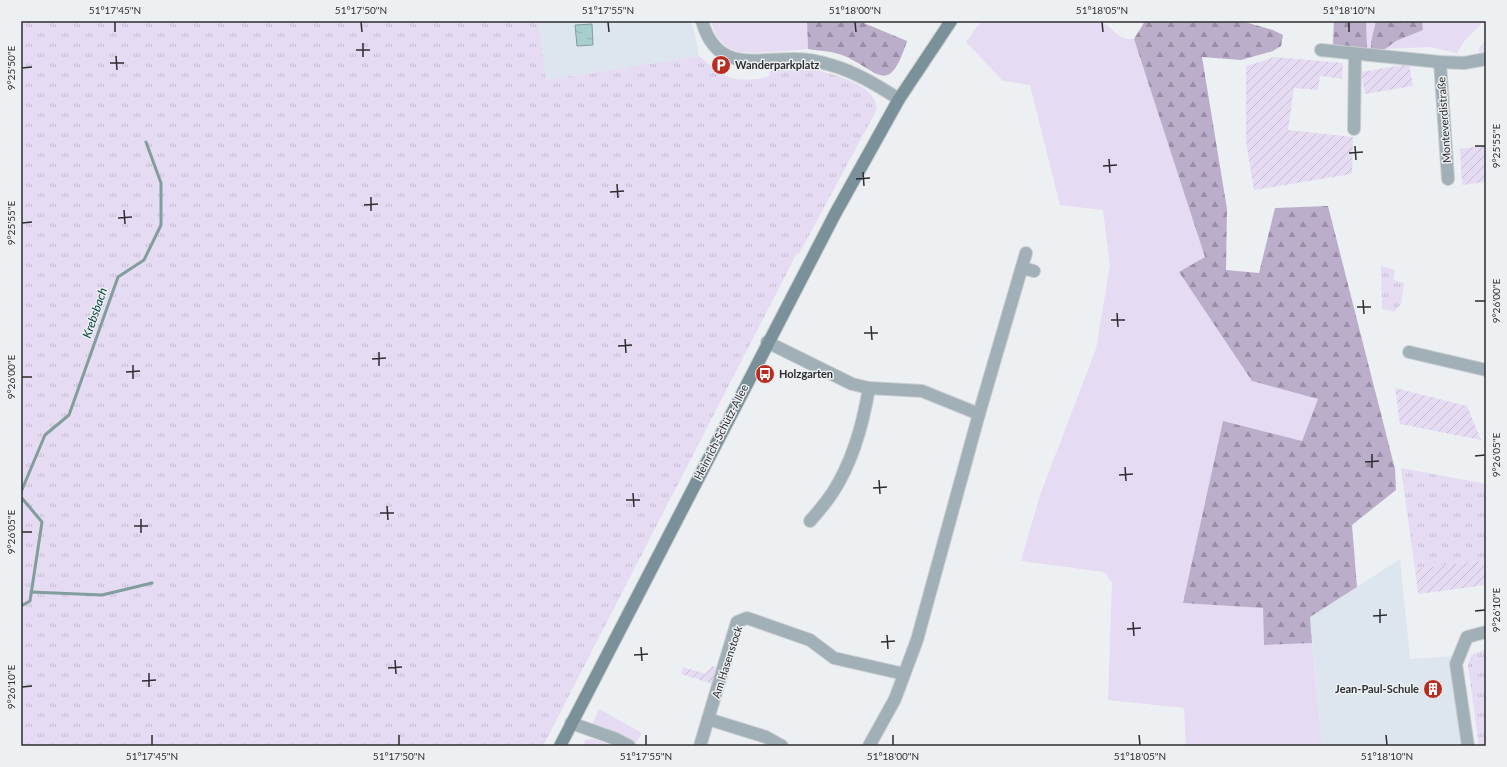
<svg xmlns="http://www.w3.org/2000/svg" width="1507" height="767" font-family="Lato,sans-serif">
  <defs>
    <pattern id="forest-firs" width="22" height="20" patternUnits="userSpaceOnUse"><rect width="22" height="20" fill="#bbaecb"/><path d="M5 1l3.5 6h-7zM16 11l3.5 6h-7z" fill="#988ea5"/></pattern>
    <pattern id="park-tufts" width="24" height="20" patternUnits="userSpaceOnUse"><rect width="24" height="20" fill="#e5dbf2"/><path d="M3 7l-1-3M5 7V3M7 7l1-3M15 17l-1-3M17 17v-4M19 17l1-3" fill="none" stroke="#c5bcd0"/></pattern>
    <pattern id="garden-furrows" width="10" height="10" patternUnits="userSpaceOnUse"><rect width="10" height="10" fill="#e5dbf2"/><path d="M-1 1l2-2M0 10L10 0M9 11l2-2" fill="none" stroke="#c5bcd0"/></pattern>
    <pattern id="water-ripples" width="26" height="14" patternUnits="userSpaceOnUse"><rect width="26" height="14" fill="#a5cecc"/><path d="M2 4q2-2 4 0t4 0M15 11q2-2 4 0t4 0" fill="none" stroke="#8eb1b0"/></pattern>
  </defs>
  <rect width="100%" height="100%" fill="#edf0f3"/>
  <g fill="#dde6ef">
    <path d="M 538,21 L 692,21 L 699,56 L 546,80 Z"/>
    <path d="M 1400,559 L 1410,659 L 1453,656 L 1450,668 L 1463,746 L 1322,746 L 1310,617 Z"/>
  </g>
  <g fill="#e5dbf2">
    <path d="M 711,21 L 807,21 L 808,49 C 792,50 746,56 733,50 C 721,44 714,34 711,21 Z"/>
    <path d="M 981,21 L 1100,21 C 1113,26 1115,40 1134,39 L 1206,258 L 1179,272 L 1252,381 L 1318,399 L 1302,441 L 1183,603 L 1263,608 L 1264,645 L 1312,643 L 1322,746 L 1186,746 L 1184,708 L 1108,700 L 1112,583 L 1104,572 L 1021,561 L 1040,495 L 1096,349 L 1110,265 L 1103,210 L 1060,205 L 1030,85 L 1003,81 L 966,42 Z"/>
    <path d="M 1334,21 L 1403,21 L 1403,23 L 1413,21 L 1484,21 L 1465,40 L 1457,53 L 1430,47 L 1385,49 L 1332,46 Z"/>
    <path d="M 1486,39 L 1486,56 L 1479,52 L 1479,48 Z"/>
    <path d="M 772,68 L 803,68 L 821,71 L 819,75 L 798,73 L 769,75 Z"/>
    <path d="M 599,709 L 642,733 L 635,744 L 592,725 Z"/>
    <path d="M 593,739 L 614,746 L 582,746 L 585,740 Z"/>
  </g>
  <g fill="url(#forest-firs)">
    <path d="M 807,21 L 859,21 L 907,41 C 888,99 879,70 842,55 C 832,51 819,51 808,49 Z"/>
    <path d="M 1145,21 L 1241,21 L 1273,30 L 1283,35 L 1281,46 L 1273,51 L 1241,60 L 1202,57 L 1227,209 L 1226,270 L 1259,273 L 1275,208 L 1328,206 L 1395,469 L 1396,490 L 1352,525 L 1357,587 L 1310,617 L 1312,643 L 1264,645 L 1263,608 L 1183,603 L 1223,421 L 1302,441 L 1318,399 L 1252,381 L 1179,272 L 1205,257 L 1134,39 Z"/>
    <path d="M 1334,21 L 1366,21 L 1367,49 L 1333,46 Z"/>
    <path d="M 1376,21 L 1403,21 L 1403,23 L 1422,21 L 1423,30 L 1396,41 L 1385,49 L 1371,49 L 1371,42 Z"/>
  </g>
  <g fill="url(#park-tufts)">
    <path d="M 21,21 L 538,21 L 546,80 L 699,56 C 710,65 721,76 735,79 C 745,80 762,80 771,75 C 777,73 782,68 788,68 C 809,66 883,82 876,111 L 799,254 L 797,253 L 543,746 L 21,746 Z"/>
    <path d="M 1381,266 L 1395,270 L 1393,280 L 1404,283 L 1401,304 L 1394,312 L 1382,309 Z"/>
    <path d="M 1401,468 L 1486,484 L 1486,560 L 1415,569 Z"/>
    <path d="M 1486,649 L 1486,746 L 1479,746 L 1468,666 L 1471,655 Z"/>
  </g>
  <g fill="url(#garden-furrows)">
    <path d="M 1275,57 L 1343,63 L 1342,79 L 1320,76 L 1318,90 L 1294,88 L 1288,130 L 1353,137 L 1352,174 L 1254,190 L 1246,142 L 1246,66 Z"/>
    <path d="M 1409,64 L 1413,86 L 1365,94 L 1361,72 Z"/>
    <path d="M 1486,145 L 1486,182 L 1462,185 L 1460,149 Z"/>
    <path d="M 1395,388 L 1467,406 L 1481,440 L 1400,424 Z"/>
    <path d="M 1486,560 L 1486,585 L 1418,594 L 1415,569 Z"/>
    <path d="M 712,666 L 718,668 L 713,684 L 681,674 L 683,667 L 706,674 L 708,670 L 710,670 Z"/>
  </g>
  <path fill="url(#water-ripples)" stroke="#819e9d" d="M 592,24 L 593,45 L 577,46 L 575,25 Z"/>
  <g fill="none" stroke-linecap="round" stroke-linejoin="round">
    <g stroke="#819e9d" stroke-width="3">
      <path d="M 21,492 L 45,435 L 69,415 L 118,277 L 144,260 L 161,225 L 161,183 L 146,142"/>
      <path d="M 21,497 L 42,522 L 30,601 L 21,606"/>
      <path d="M 31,592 L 102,595 L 152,583"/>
    </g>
    <defs>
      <g id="minor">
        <path d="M 702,21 C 717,74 756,58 798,59 C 809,59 821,62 831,65 C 856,72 878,86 899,99"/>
        <path d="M 1321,50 L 1440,62 L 1464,63 L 1486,59"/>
        <path d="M 1440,62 L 1448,179"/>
        <path d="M 1354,129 L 1355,55"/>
        <path d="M 1022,268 L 1034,271"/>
        <path d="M 767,342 L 852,384 L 869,388 L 922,391 L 979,414 L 917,640 L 895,699 L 869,746"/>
        <path d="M 1409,352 L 1486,370"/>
        <path d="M 979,414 L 1026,253"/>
        <path d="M 810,521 C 818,512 826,503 833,492 C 853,461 863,424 869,388"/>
        <path d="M 708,719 L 766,737 L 782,746"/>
        <path d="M 571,723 L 616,739 L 629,746"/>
        <path d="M 700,746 L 737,622 L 747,618 L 810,640 L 834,658 L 904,674"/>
        <path d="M 1468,746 L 1456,664 L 1467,637 L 1486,632"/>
      </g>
      <path id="secondary" d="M 560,746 L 835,214 L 899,99 L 951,21"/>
    </defs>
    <use href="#minor" stroke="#cacdd0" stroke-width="14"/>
    <use href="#secondary" stroke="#cacdd0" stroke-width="14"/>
    <use href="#minor" stroke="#a0b0b6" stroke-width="12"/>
    <use href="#secondary" stroke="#7a9199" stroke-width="12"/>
  </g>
  <path fill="none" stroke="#2c2d2e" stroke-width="1.5" d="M 115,22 L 115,32M 361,22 L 362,32M 608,22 L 609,32M 855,22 L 856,32M 1102,22 L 1103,32M 1349,22 L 1349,32M 363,43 L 363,57M 356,50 L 370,50M 116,56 L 117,70M 110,63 L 124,63M 22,68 L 32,67M 1355,146 L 1356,160M 1475,146 L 1485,146M 1349,153 L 1363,152M 1109,159 L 1110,173M 1103,166 L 1117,165M 863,172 L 864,186M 856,179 L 870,178M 617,184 L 618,198M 610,192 L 624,191M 371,197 L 371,211M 364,205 L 378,204M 124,210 L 125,224M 118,218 L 132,217M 22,223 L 32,222M 1363,300 L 1364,314M 1475,301 L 1485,301M 1357,307 L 1371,307M 1117,313 L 1118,327M 1111,320 L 1125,320M 871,326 L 872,340M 864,333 L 878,333M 625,339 L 626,353M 618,346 L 632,345M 379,352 L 379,366M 372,359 L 386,358M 133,365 L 133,379M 126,372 L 140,371M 22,377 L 32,377M 1372,454 L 1372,468M 1475,456 L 1485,455M 1365,462 L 1379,461M 1125,467 L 1126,481M 1119,475 L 1133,474M 879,480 L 880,494M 873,488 L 887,487M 633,493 L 634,507M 626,500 L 640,500M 387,506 L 388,520M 380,513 L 394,513M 141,519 L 141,533M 134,526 L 148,526M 22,532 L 32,532M 1380,609 L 1380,623M 1475,611 L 1485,610M 1373,616 L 1387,615M 1133,622 L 1134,636M 1127,629 L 1141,628M 887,635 L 888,649M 881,642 L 895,641M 641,647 L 642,661M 634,655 L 648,654M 395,660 L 396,674M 388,668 L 402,667M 149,673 L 149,687M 142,681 L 156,680M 22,687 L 32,686M 152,735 L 152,745M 399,735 L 399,745M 646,735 L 646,745M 893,735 L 893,745M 1139,735 L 1140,745M 1386,735 L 1387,745"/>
  <defs>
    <symbol id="parking-disc" viewBox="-11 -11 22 22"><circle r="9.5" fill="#ba2c20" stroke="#edf0f3"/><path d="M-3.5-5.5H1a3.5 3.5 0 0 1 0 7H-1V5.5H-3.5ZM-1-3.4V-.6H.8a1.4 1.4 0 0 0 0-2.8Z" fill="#fff"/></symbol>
    <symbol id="bus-disc" viewBox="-11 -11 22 22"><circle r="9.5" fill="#ba2c20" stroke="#edf0f3"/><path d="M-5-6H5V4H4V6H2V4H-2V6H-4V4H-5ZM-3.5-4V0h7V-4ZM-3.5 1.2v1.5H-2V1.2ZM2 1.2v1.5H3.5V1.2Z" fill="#fff"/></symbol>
    <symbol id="building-disc" viewBox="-11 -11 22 22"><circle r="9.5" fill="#ba2c20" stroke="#edf0f3"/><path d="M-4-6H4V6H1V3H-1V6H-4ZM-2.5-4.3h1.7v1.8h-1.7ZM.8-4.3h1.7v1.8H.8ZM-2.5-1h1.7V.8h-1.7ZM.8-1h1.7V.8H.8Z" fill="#fff"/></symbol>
  </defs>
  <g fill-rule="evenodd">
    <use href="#parking-disc" x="710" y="54" width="22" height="22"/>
    <use href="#bus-disc" x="754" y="363" width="22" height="22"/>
    <use href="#building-disc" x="1422" y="678" width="22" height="22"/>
  </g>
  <g text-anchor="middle" stroke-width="3" stroke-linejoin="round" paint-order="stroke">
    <g font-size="11" font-weight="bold" fill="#2c2d2e" stroke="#edf0f3" text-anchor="start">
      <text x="735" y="69">Wanderparkplatz</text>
      <text x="779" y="378">Holzgarten</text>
      <text x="1419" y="693" text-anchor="end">Jean-Paul-Schule</text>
    </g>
    <g font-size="11" fill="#2c2d2e" stroke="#edf0f3">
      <text transform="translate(1444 120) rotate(-94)" y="4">Monteverdistraße</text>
      <text transform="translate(721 432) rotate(-63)" y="4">Heinrich-Schütz-Allee</text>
      <text transform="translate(727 662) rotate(-72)" y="4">Am Hasenstock</text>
    </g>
    <g font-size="12" font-style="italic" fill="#054443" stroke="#edf0f3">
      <text transform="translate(95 313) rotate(-71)" y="4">Krebsbach</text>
    </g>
  </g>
  <rect width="1507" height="767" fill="none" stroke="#edf0f3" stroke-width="44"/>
  <rect x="22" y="22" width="1463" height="723" fill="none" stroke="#2c2d2e" stroke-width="1.5"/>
  <g font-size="10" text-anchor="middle" fill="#2c2d2e">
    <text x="115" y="14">51°17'45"N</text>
    <text x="361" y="14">51°17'50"N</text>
    <text x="608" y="14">51°17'55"N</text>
    <text x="855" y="14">51°18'00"N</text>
    <text x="1102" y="14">51°18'05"N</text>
    <text x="1349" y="14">51°18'10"N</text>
    <text transform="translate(11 68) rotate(-90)" y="4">9°25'50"E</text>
    <text transform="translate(1496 146) rotate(-90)" y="4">9°25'55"E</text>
    <text transform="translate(11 223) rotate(-90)" y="4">9°25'55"E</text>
    <text transform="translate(1496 301) rotate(-90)" y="4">9°26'00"E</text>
    <text transform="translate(11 377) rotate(-90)" y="4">9°26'00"E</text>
    <text transform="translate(1496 455) rotate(-90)" y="4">9°26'05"E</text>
    <text transform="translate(11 532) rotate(-90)" y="4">9°26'05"E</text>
    <text transform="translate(1496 610) rotate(-90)" y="4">9°26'10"E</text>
    <text transform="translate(11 687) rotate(-90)" y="4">9°26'10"E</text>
    <text x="152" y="760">51°17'45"N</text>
    <text x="399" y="760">51°17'50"N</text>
    <text x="646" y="760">51°17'55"N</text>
    <text x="893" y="760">51°18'00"N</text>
    <text x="1140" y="760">51°18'05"N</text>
    <text x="1387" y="760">51°18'10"N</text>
  </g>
</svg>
